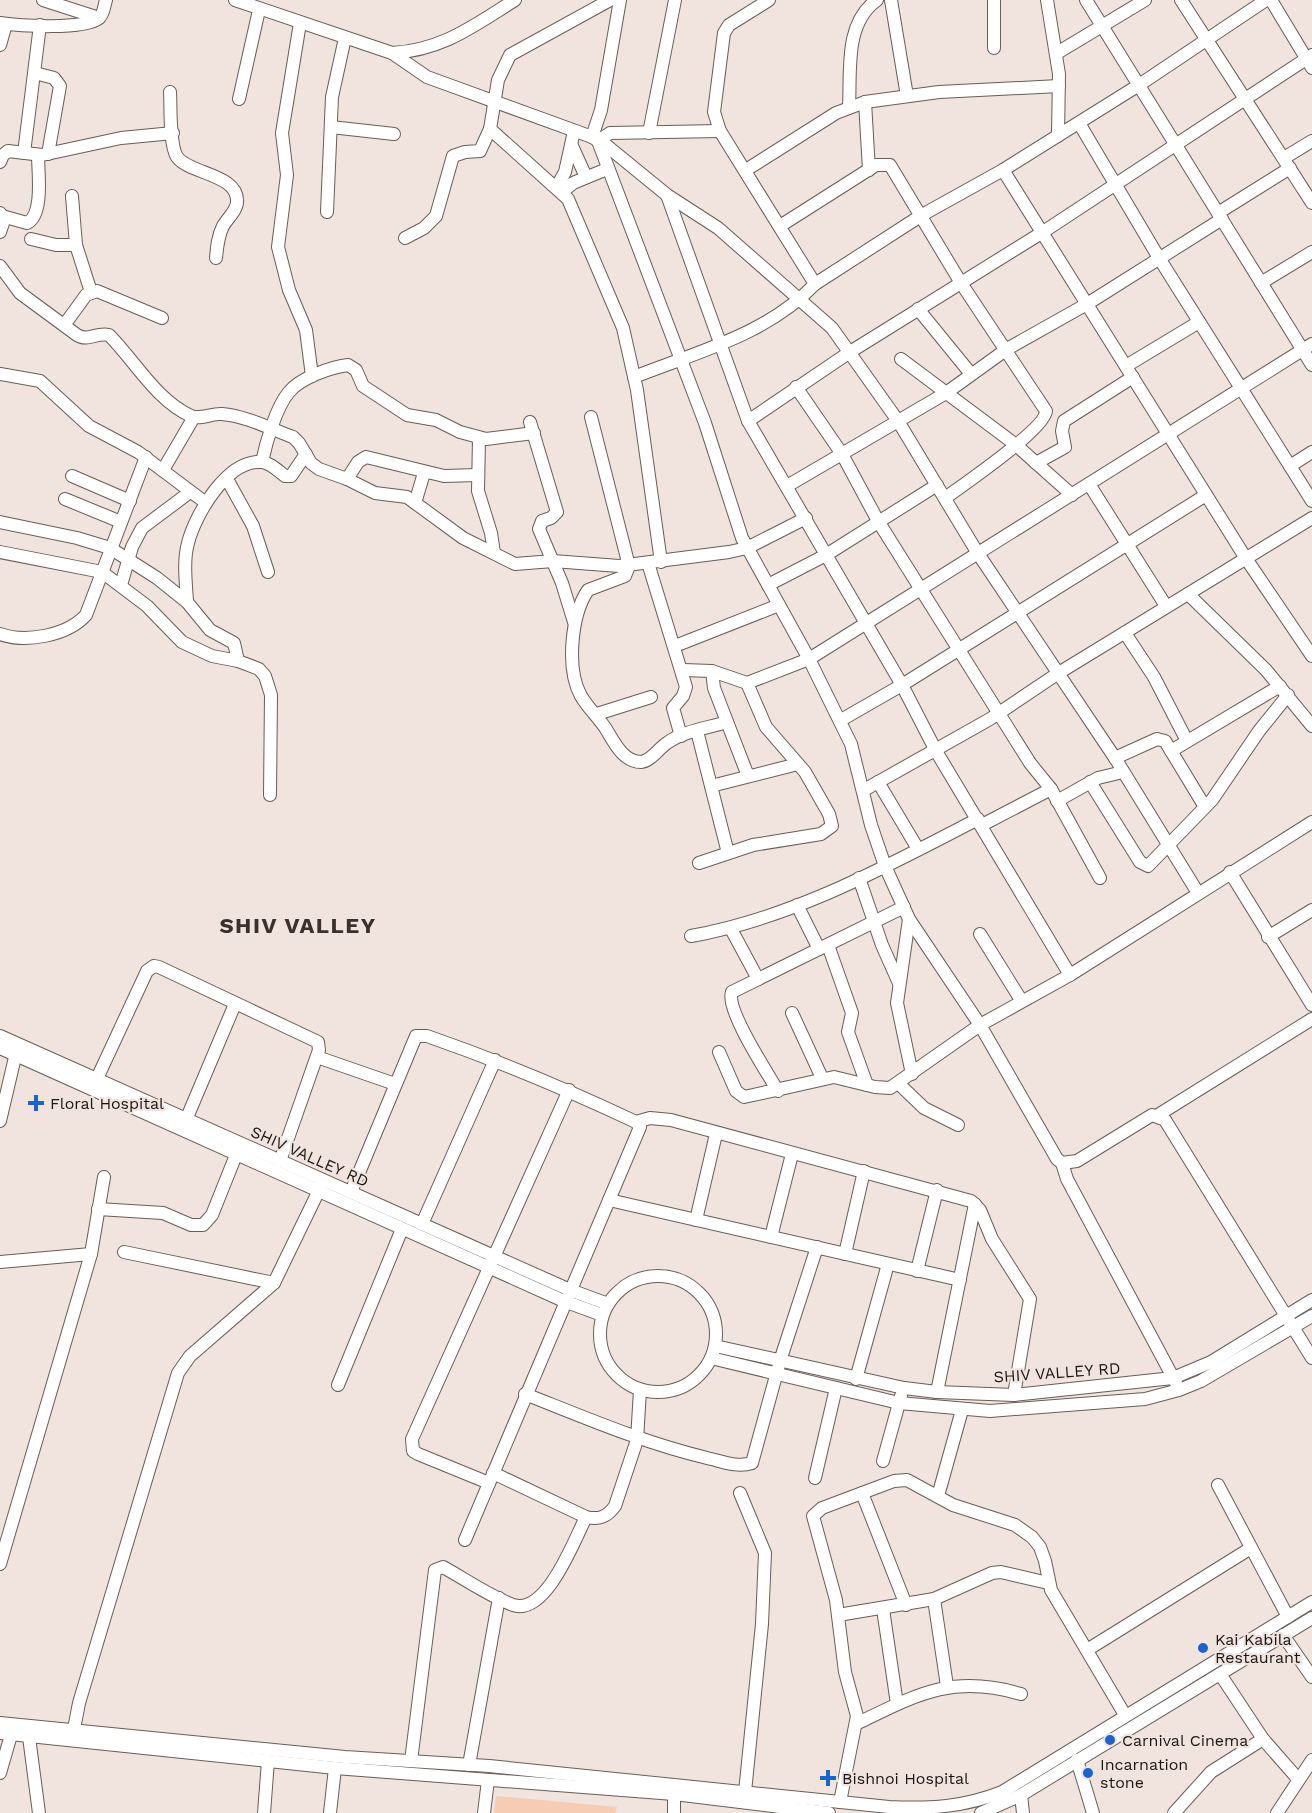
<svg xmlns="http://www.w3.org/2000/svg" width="1312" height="1813" font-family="'Work Sans',sans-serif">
  <rect width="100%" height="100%" fill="#f1e4de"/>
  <path fill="#f6ccb5" d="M 496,1796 L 617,1807 L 615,1813 L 494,1813 Z"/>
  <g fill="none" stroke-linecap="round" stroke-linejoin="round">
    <defs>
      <g id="minor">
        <path d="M 43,0 L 99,18"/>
        <path d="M 235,0 L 392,53 L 427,77 L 592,137 L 607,146 L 667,195 L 718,228 L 832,328 L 898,421 L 977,552 L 1115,758 L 1198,893"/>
        <path d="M 610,0 L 510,55 L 498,80 L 490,129 L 568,199 L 623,328 L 637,390 L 661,562"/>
        <path d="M 891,0 L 906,90"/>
        <path d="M 994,0 L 994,48"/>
        <path d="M 1047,0 L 1059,74 L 1058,136"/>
        <path d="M 1086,0 L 1312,365"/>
        <path d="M 1181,0 L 1312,203"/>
        <path d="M 1271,0 L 1312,68"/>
        <path d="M 0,23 C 19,26 84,30 99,18 C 104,14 104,6 106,0"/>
        <path d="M 300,23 L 282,133 L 287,175 L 278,247 L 289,290 L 306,330 L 312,376"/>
        <path d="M 0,45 L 6,24"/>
        <path d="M 392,53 C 443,50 473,26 515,0"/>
        <path d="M 1057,53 L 1145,0"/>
        <path d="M 35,73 L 54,78 L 60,86 L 48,154"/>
        <path d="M 170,92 C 171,107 169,144 177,157 C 189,174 239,174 237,202 C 237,210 227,219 223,226 C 218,236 217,246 216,258"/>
        <path d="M 239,99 L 259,10"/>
        <path d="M 865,102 L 869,170"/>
        <path d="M 849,107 C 851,71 844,23 877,0"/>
        <path d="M 1079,123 L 1159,258 L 1312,501"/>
        <path d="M 331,127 L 394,134"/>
        <path d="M 720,131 L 610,133 L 598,141 L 705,423 L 742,538 L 809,659 L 851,744 L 871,825 L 885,866 L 909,919 L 980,1025 L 1057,1159 L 1062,1163 L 1077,1161 L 1152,1115 L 1165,1120 L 1312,1358"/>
        <path d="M 649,133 L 675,0"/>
        <path d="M 592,137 L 601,110 L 620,0"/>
        <path d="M 572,146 L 586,177"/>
        <path d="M 24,153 L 40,25"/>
        <path d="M 1284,158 L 1312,141"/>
        <path d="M 0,162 L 3,155 L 8,151 L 42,155 L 121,138 L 173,133"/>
        <path d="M 746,170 L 836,113 L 865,102 L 939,92 L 1059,86"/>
        <path d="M 1003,170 L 1245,557 L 1312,656"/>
        <path d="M 556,188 L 565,172 L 574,131"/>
        <path d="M 562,192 L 573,183 L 607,169"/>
        <path d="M 667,195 L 748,421 L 902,685 L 936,751 L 1070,975"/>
        <path d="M 72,196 L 76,245 L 91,292"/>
        <path d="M 327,212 L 332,97 L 345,38"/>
        <path d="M 0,213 L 4,220 L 0,232"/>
        <path d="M 1218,213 L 1290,168"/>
        <path d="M 2,216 L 27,223 C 44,215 38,172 38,155"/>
        <path d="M 780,226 L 876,165 L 890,165 L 961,283 L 1046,411 C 1046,428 963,485 945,498"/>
        <path d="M 405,238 L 424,228 L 436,216 L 453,156 L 465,152 L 480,151 L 490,129"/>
        <path d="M 31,239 L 56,245 L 76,245"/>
        <path d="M 0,266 L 20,293 L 77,335 C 88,342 96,332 109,335 C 135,361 156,400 191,416 C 201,420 212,413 222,414 C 246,416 271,429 293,437 L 299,443 L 311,463 L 319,469 L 347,479 L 375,493 L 407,497 L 463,538 L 515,564 L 553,561 L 619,566 L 729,552 L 747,548 L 806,518"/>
        <path d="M 1261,283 L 1312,252"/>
        <path d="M 815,284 L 922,215 L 1003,170 L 1139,85 L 1266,0"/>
        <path d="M 918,309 L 971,374"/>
        <path d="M 65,324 L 86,295 L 97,291 L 162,318"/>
        <path d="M 901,359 L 1016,445 L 1072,495"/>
        <path d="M 1126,366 L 1199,322"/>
        <path d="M 0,374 L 40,381 L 89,426 L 138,452 L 206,503"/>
        <path d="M 634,377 C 697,352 768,334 815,284 L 720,131 L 714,112 L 724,33 L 729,25 L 769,0"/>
        <path d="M 796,387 L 842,454 L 878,521 L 1030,763 L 1051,789 L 1100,878"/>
        <path d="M 591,417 L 629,566 L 625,576 L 588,590 C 571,615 566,669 581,696 C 588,708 599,718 606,729 C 614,742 623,762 641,762 C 651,761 659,748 667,743 C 683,731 708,728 727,722"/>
        <path d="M 748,421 L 850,352 L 1043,232 L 1312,55"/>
        <path d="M 530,422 L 557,512 L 551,518 L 542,521 L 539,529 L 562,583 L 574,622"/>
        <path d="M 479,438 L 478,491 L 491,533 L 494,553"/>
        <path d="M 262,462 C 266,443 276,407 289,392 C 300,378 331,367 348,365 L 356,370 L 363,386 L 407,415 L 436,420 L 460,432 L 486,439 L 534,433"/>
        <path d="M 1036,463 L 1065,447 L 1062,431 L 1064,421 L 1133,377"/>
        <path d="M 1290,466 L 1312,452"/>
        <path d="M 163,470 L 194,417"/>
        <path d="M 72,476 L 130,501"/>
        <path d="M 227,479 L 253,526 L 268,572"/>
        <path d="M 347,479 L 358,462 L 366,457 L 444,476 L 477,475"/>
        <path d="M 1089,484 L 1166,606"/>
        <path d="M 787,486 L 946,393 L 1007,349 L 1087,304 L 1222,219"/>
        <path d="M 65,499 L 121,522"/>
        <path d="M 415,503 L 424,473"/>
        <path d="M 0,522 L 77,538 L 110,548 L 157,578 L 187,602 L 210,630 L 234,643 L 238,661"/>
        <path d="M 0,552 L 102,572 L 147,606 L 182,642 L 212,656 L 238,661 L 259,669 L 265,676 L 271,695 L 270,795"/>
        <path d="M 648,563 L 686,687 L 683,696 L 673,708 L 681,736"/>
        <path d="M 121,585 L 132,547 L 142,528 L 190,492"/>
        <path d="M 768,585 L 826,555 L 937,485"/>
        <path d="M 1188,594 L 1266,670 L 1312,726"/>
        <path d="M 187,602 C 186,583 183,561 188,543 C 195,515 227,459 262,462 C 271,463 278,471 285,476 L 291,476 L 306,454"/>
        <path d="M 1125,633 L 1154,677 L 1187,741"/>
        <path d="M 0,634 C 25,643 67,636 86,615 L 146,457"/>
        <path d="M 675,646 L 779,605"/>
        <path d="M 683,670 L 712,671 L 747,683 L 809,659 L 1312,344"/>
        <path d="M 712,671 L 714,688 L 748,776"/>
        <path d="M 597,714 L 651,697"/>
        <path d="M 841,720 L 902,685 L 1206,495"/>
        <path d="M 697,731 L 728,853"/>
        <path d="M 1171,751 L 1280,686"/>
        <path d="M 1115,758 L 1157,739 L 1165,741 L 1205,807"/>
        <path d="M 878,782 L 918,849"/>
        <path d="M 1090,782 L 1140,862 L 1148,866 L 1212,800 L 1259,731 L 1288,695"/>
        <path d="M 711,786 L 798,764"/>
        <path d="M 864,790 L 990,719 L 1057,674 L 1312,518"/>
        <path d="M 1057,801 L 1098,778 L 1123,772"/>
        <path d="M 982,825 L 1051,789"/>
        <path d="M 699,863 L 753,845 L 821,834 L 832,826 L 829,814 L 805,772 L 766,727 L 747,683"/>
        <path d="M 1230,872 L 1312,1005"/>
        <path d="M 859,878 L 882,945 L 898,981"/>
        <path d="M 797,905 L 819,949"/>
        <path d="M 909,919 L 897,1003 L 912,1074"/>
        <path d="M 731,929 L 758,979"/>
        <path d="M 980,934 L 1021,1000"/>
        <path d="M 691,936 C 793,918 887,866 978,819"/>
        <path d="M 1268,937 L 1312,910"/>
        <path d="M 828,945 L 852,1013 L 848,1032 L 867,1085"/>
        <path d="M 792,1013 L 822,1078"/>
        <path d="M 0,1036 L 570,1290 L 608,1304"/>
        <path d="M 0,1048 L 564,1301 L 602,1315"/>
        <path d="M 719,1052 L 736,1091 L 744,1097 L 834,1077 L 875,1087 L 890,1088 L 980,1025 L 1070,975 L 1312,822"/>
        <path d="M 317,1057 L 395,1084"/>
        <path d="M 899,1084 L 924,1108 L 958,1125"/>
        <path d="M 94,1085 L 147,971 L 154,966 L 159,967 L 318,1042 L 319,1050 L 280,1161"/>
        <path d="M 778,1091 C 768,1074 725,1009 732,992 L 904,907"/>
        <path d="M 1158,1115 L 1312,1019"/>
        <path d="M 186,1120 L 235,1004"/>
        <path d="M 0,1121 L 16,1053"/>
        <path d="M 636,1122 L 650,1118 L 671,1120 L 971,1201 L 980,1210 L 992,1239 L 1030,1299 L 1014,1395"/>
        <path d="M 1062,1163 L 1067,1179 L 1176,1383"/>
        <path d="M 351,1192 L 416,1036 L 427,1036 C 499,1061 568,1090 636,1122 L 640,1127 L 465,1540"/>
        <path d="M 609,1200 L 960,1280"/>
        <path d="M 98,1209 L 163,1213 L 191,1225 L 203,1225 L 212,1215 L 236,1155"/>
        <path d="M 696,1220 L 716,1134"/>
        <path d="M 422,1224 L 495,1060"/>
        <path d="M 771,1237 L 792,1154"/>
        <path d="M 124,1252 L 274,1283"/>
        <path d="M 845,1254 L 864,1171"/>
        <path d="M 0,1262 L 91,1254"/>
        <path d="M 917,1271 L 937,1190"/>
        <circle cx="658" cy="1334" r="58"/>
        <path d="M 715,1346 L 904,1388 L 937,1392 L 1014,1395 L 1173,1378 L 1211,1362 L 1312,1300"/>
        <path d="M 711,1358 L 899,1403 L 990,1411 L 1145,1399 L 1179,1390 L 1201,1381 L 1312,1316"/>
        <path d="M 856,1379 L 888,1264"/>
        <path d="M 338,1385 L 402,1229"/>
        <path d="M 937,1392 L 975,1204"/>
        <path d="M 525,1394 C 586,1418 644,1443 707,1458 C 721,1461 737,1468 752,1463 L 780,1361 L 817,1247"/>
        <path d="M 883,1461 L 901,1396"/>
        <path d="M 493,1473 L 586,1517 C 599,1520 607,1517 615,1506 L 637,1440 L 640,1390"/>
        <path d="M 815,1478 L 836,1388"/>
        <path d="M 489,1483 L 418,1454 L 413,1451 L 412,1439 L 569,1090"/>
        <path d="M 1218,1485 L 1288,1617"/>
        <path d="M 740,1493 L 765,1553 L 762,1624 L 745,1792"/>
        <path d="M 862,1493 L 906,1605"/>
        <path d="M 938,1496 L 962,1410"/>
        <path d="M 0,1564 L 91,1254 L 104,1177"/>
        <path d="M 934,1599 L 947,1686"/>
        <path d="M 883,1609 L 897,1704"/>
        <path d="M 838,1615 L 934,1599 L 992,1573 L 1001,1572 L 1048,1583"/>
        <path d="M 1283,1635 L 1312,1677"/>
        <path d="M 1087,1650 L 1251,1548"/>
        <path d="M 1220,1674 L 1263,1739 L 1298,1779"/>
        <path d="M 0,1723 L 345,1757 L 489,1766 L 889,1807 C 930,1809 964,1807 1002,1792 L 1312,1602"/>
        <path d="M 856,1724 C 918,1694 952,1674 1021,1694"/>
        <path d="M 74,1729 L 79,1703 L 178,1373 L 190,1356 L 274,1283 L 322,1184"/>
        <path d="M 0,1733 L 335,1768 L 674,1794 L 829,1813"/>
        <path d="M 29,1737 L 39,1813"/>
        <path d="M 1077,1760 L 1093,1813"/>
        <path d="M 411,1761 L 435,1570 L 443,1567 C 465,1579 489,1596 513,1605 C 546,1616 574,1541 586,1517"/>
        <path d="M 469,1765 L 499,1598"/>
        <path d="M 0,1773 L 11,1735"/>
        <path d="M 1021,1795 L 1023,1813"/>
        <path d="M 840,1802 L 857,1716 L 845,1672 L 836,1600 L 813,1516 L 822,1508 L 894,1481 L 907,1480 L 953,1505 L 1015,1525 L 1032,1537 L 1040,1547 L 1045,1561 L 1051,1590 L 1125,1715"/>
        <path d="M 264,1813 L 268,1761"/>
        <path d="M 330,1813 L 335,1768"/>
        <path d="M 484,1813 L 488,1780"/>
        <path d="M 674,1813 L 674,1794"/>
        <path d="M 981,1813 L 1021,1795 L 1312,1618"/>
        <path d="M 1174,1813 L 1211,1772 L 1263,1739"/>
        <path d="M 1277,1813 L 1312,1760"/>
      </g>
    </defs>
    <use href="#minor" stroke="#685d57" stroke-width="14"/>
    <use href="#minor" stroke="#fff" stroke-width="12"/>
  </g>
  <g fill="#1e62ce" stroke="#f1e4de" stroke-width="2">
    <path d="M33 1094h6v6h6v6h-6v6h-6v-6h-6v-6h6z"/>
    <circle cx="1203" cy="1648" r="6"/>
    <circle cx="1110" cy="1740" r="6"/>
    <circle cx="1088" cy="1773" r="6"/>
    <path d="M825 1769h6v6h6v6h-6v6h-6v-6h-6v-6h6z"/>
  </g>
  <g text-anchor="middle" stroke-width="4.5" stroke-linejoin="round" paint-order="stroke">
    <g font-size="16" fill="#1a1614" stroke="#f1e4de" text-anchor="start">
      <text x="50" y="1109">Floral Hospital</text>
      <text x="1215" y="1645">Kai Kabila<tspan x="1215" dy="18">Restaurant</tspan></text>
      <text x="1122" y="1746">Carnival Cinema</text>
      <text x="1100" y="1770">Incarnation<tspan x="1100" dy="18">stone</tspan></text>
      <text x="842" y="1784">Bishnoi Hospital</text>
    </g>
    <g font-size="16" fill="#1a1614" stroke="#f1e4de">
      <text transform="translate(310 1156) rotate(24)" y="6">SHIV VALLEY RD</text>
      <text transform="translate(1057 1372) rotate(-4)" y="6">SHIV VALLEY RD</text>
    </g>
    <g font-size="22" font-weight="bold" letter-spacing="1.5" fill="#3b312c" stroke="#f1e4de">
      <text x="298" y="933">SHIV VALLEY</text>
    </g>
  </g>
</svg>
